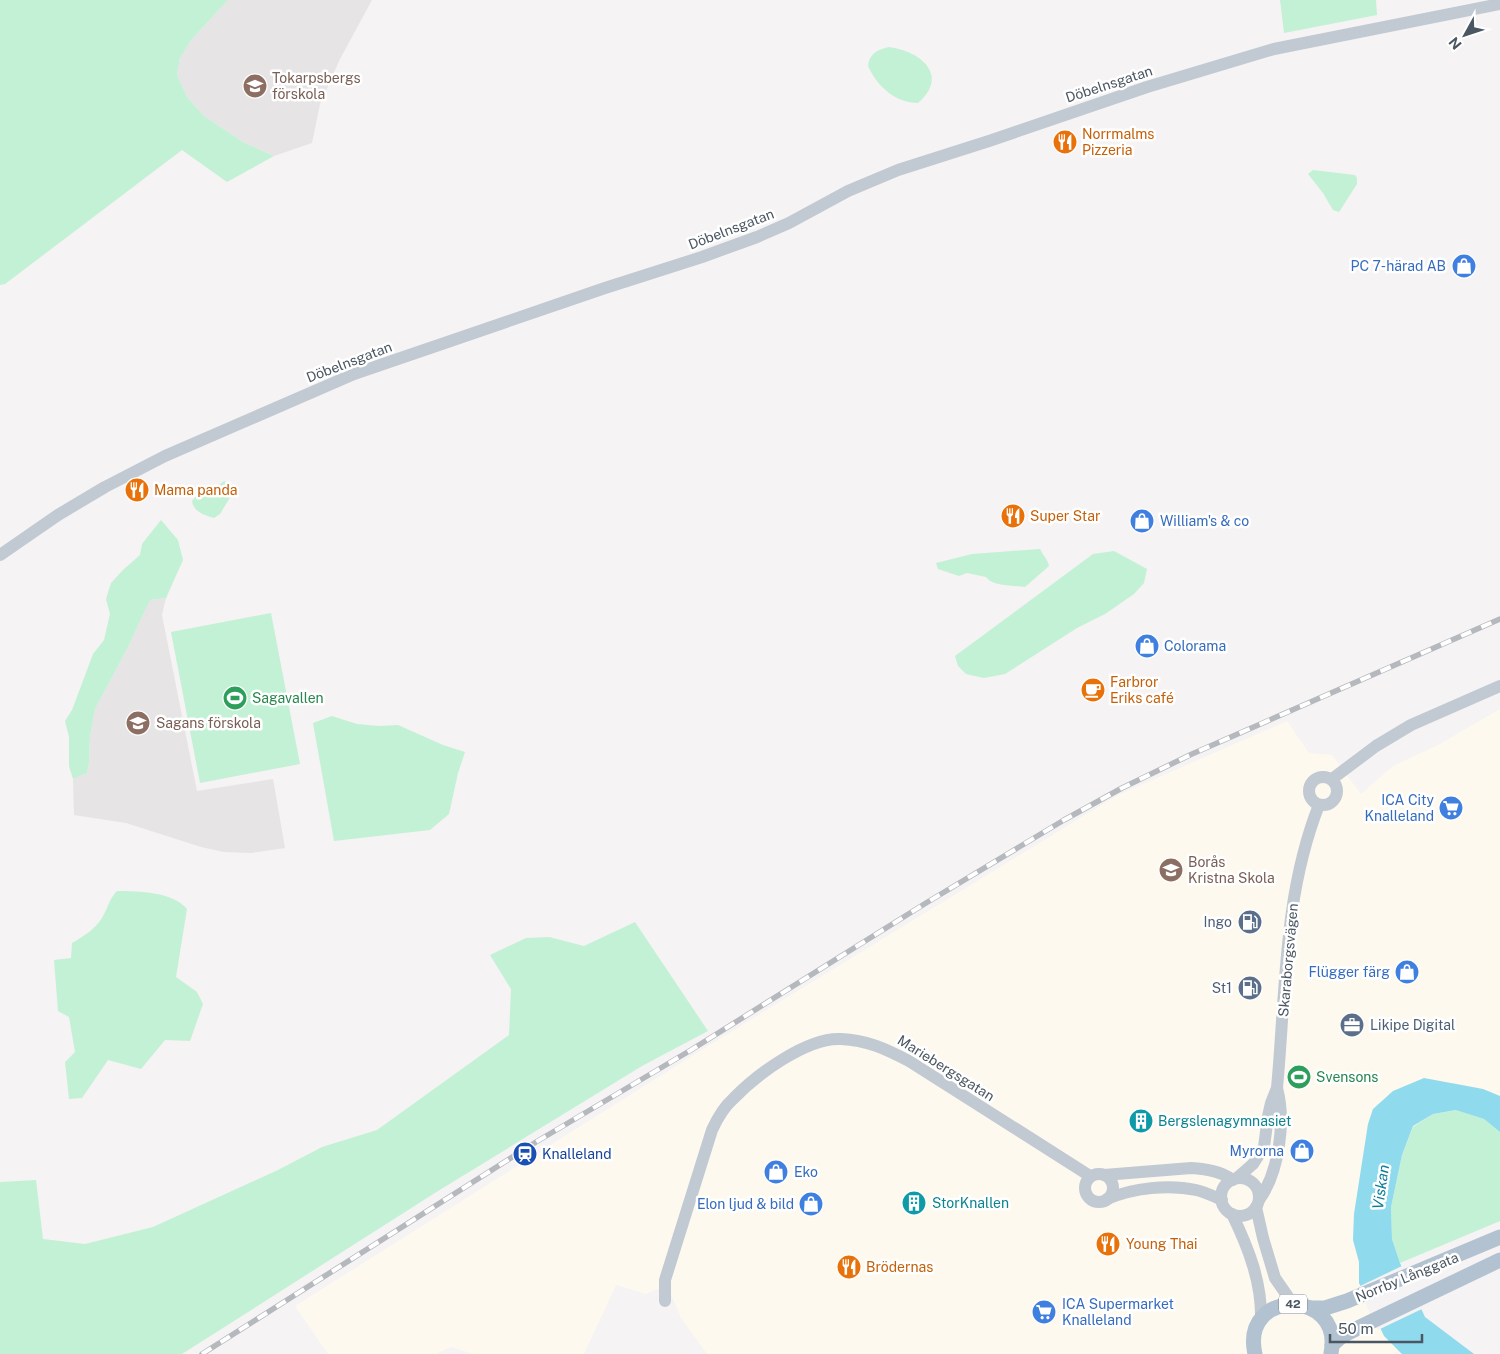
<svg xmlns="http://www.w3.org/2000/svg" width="1500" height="1354" font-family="'Public Sans',sans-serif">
  <rect width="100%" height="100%" fill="#f5f3f3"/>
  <path fill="#fdf9ef" d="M 1500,709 L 1500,1096 L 1483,1089 L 1454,1083 L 1373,1109 L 1368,1124 L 1354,1214 L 1353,1240 L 1359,1262 L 1359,1283 L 1398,1352 L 1402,1354 L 707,1354 L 681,1318 L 671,1294 L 658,1289 L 646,1294 L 616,1285 L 584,1354 L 473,1354 L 451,1347 L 436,1354 L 328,1354 L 295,1306 L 711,1044 L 1116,796 L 1287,721 L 1309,753 L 1332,755 L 1361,794 L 1393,766 L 1440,744 Z"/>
  <g fill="#e6e4e5">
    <path d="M 228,0 L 372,0 L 340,59 L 320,104 L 312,143 L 274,156 L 243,142 L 204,116 L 187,97 L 177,75 L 180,58 L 192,39 Z"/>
    <path d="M 166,598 L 162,615 L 197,791 L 273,779 L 285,848 L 251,853 L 224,852 L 201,847 L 126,823 L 74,815 L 73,779 L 87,773 L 89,763 L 90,737 L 95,709 L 128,647 L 150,600 Z"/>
  </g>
  <g fill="#c3f1d5">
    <path d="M 0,0 L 228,0 L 192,39 L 180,58 L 177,75 L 187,97 L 204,116 L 243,142 L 274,156 L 227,182 L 182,150 L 5,284 L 0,285 Z"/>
    <path d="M 1280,0 L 1376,0 L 1377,15 L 1284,33 Z"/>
    <path d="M 889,47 C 920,51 950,75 918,103 C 895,103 877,86 868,66 C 869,54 878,49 889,47 Z"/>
    <path d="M 1313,170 L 1355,175 L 1357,178 L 1357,184 L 1339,212 L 1333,210 L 1323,193 L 1308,174 Z"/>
    <path d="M 224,481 L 235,489 L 220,514 L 214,518 C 204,515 194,512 192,501 C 202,488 213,491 224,481 Z"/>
    <path d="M 161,520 L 178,540 L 183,560 L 166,598 L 150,600 L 128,647 L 95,709 L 90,737 L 89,763 L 87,773 L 73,779 L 69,766 L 69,737 L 65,721 L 72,710 L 93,654 L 104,640 L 110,614 L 106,599 L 111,583 L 123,570 L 140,555 L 142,544 Z"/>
    <path d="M 1040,549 C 1043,555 1048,560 1049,566 L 1025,587 C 1013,585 993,587 986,577 L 967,573 L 959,576 L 938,569 L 936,563 L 972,554 Z"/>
    <path d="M 1114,551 L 1147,569 L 1144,583 L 1134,594 L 1105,614 L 1077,628 L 1005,674 L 984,678 L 966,674 L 958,666 L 955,656 L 1093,554 Z"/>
    <path d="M 271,613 L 300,764 L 200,783 L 171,632 Z"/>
    <path d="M 332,716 L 357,724 L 379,726 L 398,725 L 443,745 L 465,752 L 458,773 L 449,814 L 430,830 L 334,841 L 313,723 Z"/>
    <path d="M 117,891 C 139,891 173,892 187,909 L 176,977 L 197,992 L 203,1004 L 190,1041 L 165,1040 L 141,1069 L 108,1060 L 82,1098 L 69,1099 L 65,1062 L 75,1052 L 69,1017 L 58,1011 L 54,960 L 71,958 L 72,943 C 83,937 95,929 102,918 C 108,908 109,899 117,891 Z"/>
    <path d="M 635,922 L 708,1031 L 642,1066 L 438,1191 L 182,1354 L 0,1354 L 0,1182 L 36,1180 L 43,1239 L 85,1244 L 153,1227 L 278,1170 L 322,1147 L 377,1130 L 509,1035 L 511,989 L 490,955 L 526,938 L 549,937 L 584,946 Z"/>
    <path d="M 1457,1110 L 1484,1119 L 1500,1132 L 1500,1221 L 1400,1263 L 1392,1239 L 1391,1207 L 1402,1155 L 1413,1127 L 1433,1114 Z"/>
  </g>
  <path fill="#90daee" d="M 1424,1078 L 1483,1089 L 1500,1096 L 1500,1132 L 1484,1119 L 1456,1110 L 1433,1114 L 1413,1126 L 1402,1155 L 1391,1207 L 1392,1239 L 1400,1263 L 1425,1317 L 1474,1354 L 1402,1354 L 1384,1336 L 1359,1283 L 1359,1262 L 1353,1240 L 1354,1214 L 1368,1124 L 1373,1109 L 1393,1091 Z"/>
  <path fill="#f5f3f3" d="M 1404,1265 L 1424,1308 L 1378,1330 L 1358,1287 Z"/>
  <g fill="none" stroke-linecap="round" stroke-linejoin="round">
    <g stroke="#c1cad2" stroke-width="12">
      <path d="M 0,555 L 58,515 L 105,487 L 165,456 L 354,374 L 605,288 L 702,257 L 757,237 L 789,223 L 848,191 L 898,170 L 989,141 L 1147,87 L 1274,49 L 1500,4"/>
      <circle cx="1323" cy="791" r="14"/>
      <path d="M 1332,779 L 1376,746 L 1411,725 L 1500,686"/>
      <circle cx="1099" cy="1188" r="14"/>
      <path d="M 1104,1175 L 1191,1168 C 1206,1169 1221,1171 1233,1180"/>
      <path d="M 1237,1178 L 1253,1164 L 1264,1147 L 1268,1116 L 1271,1103 L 1277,1088 C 1286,992 1283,896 1319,805"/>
      <circle cx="1240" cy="1197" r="19"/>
      <path d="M 1107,1199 C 1133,1188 1169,1184 1196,1190 C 1205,1192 1213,1196 1222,1200"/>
      <path d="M 1259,1200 C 1279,1172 1286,1122 1277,1088"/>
      <path d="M 1256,1207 L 1263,1238 L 1275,1278 L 1293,1304"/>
      <path d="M 1232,1214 C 1248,1247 1262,1282 1261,1320"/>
      <path d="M 665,1301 L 665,1280 L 712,1130 C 717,1119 724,1107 733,1099 C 756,1075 807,1037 841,1039 C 867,1040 886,1049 909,1061 L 1090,1176"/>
    </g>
    <g stroke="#b3c2d1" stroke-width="15">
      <path d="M 1311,1308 L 1325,1308 L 1347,1301 L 1500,1237"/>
      <path d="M 1332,1345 L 1342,1336 L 1360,1327 L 1500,1260"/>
      <path d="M 1255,1354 C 1240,1288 1344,1289 1331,1353"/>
    </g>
    <defs>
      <path id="rail" d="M 202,1354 L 536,1142 L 691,1050 L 926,903 L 1064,820 L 1122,788 L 1192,754 L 1500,619"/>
    </defs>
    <use href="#rail" stroke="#b5b8bd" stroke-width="5.5"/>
    <use href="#rail" stroke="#fff" stroke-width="4" stroke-dasharray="11" stroke-linecap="butt"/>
  </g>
  <defs>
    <symbol id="school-disc" viewBox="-11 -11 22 22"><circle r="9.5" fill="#8d6e63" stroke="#fff"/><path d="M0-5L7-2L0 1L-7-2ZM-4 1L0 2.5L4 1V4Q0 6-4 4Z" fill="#fff"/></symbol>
    <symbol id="restaurant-disc" viewBox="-11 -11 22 22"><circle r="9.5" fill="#e8710a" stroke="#fff"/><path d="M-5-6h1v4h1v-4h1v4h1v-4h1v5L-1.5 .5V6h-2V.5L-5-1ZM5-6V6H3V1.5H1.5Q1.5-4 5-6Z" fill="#fff"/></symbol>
    <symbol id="shop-disc" viewBox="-11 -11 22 22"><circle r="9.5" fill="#3f7fe0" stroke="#fff"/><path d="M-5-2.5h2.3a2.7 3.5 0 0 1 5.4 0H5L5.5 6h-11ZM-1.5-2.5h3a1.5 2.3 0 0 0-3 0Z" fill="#fff"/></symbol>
    <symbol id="cafe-disc" viewBox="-11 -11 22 22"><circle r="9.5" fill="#e8710a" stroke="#fff"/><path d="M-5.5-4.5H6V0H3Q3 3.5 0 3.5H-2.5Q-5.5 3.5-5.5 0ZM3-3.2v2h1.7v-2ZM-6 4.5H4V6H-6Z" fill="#fff"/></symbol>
    <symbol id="stadium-disc" viewBox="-11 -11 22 22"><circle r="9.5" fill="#2e9e5b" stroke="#fff"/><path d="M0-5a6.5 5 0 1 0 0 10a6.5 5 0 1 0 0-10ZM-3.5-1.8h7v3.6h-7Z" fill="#fff"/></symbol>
    <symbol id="supermarket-disc" viewBox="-11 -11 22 22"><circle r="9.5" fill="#3f7fe0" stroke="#fff"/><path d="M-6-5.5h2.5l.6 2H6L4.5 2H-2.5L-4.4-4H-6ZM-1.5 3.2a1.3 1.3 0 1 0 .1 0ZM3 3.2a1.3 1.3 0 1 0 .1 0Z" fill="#fff"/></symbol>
    <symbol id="fuel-disc" viewBox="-11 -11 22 22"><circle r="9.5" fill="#5c6f8a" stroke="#fff"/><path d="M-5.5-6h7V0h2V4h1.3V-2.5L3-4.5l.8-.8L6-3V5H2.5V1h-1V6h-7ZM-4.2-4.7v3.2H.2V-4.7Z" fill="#fff"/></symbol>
    <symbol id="office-disc" viewBox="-11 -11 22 22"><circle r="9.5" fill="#5c6f8a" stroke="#fff"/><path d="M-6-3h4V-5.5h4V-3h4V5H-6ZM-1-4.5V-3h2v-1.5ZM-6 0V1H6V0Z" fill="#fff"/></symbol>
    <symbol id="building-disc" viewBox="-11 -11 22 22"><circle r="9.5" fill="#0f9aa8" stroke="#fff"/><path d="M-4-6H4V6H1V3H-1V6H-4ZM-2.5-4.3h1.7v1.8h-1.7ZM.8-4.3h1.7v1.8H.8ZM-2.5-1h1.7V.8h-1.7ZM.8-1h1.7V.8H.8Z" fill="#fff"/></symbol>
    <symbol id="station-disc" viewBox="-11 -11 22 22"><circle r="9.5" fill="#1a4fb4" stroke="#fff"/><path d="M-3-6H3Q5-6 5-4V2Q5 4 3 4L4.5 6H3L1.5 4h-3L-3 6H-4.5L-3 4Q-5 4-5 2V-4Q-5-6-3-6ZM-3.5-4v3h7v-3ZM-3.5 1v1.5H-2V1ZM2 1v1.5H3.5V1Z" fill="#fff"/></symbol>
  </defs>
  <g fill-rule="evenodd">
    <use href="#school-disc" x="241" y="72" width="28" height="28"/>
    <use href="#restaurant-disc" x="1051" y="128" width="28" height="28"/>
    <use href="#shop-disc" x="1450" y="252" width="28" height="28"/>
    <use href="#restaurant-disc" x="123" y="476" width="28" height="28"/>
    <use href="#restaurant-disc" x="999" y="502" width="28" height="28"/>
    <use href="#shop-disc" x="1128" y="507" width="28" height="28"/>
    <use href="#shop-disc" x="1133" y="632" width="28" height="28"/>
    <use href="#cafe-disc" x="1079" y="676" width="28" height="28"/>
    <use href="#stadium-disc" x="221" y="684" width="28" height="28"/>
    <use href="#school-disc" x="124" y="709" width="28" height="28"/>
    <use href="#supermarket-disc" x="1437" y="794" width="28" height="28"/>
    <use href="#school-disc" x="1157" y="856" width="28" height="28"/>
    <use href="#fuel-disc" x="1236" y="908" width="28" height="28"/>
    <use href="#shop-disc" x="1393" y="958" width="28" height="28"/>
    <use href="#fuel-disc" x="1236" y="974" width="28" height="28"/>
    <use href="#office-disc" x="1338" y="1011" width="28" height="28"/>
    <use href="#stadium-disc" x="1285" y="1063" width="28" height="28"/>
    <use href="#building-disc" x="1127" y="1107" width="28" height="28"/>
    <use href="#shop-disc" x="1288" y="1137" width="28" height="28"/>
    <use href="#station-disc" x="511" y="1140" width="28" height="28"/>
    <use href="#shop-disc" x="762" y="1158" width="28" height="28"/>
    <use href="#building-disc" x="900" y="1189" width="28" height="28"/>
    <use href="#shop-disc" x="797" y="1190" width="28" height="28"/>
    <use href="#restaurant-disc" x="1094" y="1230" width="28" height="28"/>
    <use href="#restaurant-disc" x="835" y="1253" width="28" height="28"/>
    <use href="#supermarket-disc" x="1030" y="1298" width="28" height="28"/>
  </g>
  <g text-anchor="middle" stroke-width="5" stroke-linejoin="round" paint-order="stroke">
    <rect fill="#fff" stroke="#808990" stroke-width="1" x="1279" y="1294.5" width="28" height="19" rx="4"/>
    <g font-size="12" font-weight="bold" fill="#4a5661">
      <text x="1293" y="1308">42</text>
    </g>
    <g font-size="14" fill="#785e54" stroke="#fff" text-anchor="start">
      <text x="272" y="83">Tokarpsbergs<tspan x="272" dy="16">förskola</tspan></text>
      <text x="156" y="728">Sagans förskola</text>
      <text x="1188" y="867">Borås<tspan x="1188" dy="16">Kristna Skola</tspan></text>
    </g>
    <g font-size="14" fill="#4a5661" stroke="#fff">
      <text transform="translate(1109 84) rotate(-18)" y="5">Döbelnsgatan</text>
      <text transform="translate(731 229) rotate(-21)" y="5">Döbelnsgatan</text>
      <text transform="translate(349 362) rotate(-21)" y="5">Döbelnsgatan</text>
      <text transform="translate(1288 960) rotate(-85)" y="5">Skaraborgsvägen</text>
      <text transform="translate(946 1068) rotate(32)" y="5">Mariebergsgatan</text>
      <text transform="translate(1407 1277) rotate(-22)" y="5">Norrby Långgata</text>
    </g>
    <g font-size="14" fill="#c56008" stroke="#fff" text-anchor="start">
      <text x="1082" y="139">Norrmalms<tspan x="1082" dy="16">Pizzeria</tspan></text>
      <text x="154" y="495">Mama panda</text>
      <text x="1030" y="521">Super Star</text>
      <text x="1110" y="687">Farbror<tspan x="1110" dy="16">Eriks café</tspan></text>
      <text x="1126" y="1249">Young Thai</text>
      <text x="866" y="1272">Brödernas</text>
    </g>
    <g font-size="14" fill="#366cbe" stroke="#fff" text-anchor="end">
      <text x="1446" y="271">PC 7-härad AB</text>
      <text x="1160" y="526" text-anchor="start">William's &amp; co</text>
      <text x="1164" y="651" text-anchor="start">Colorama</text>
      <text x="1434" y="805">ICA City<tspan x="1434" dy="16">Knalleland</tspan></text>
      <text x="1390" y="977">Flügger färg</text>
      <text x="1284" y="1156">Myrorna</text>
      <text x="794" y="1177" text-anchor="start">Eko</text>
      <text x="794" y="1209">Elon ljud &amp; bild</text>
      <text x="1062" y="1309" text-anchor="start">ICA Supermarket<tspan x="1062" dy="16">Knalleland</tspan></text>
    </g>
    <g font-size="14" fill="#27864d" stroke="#fff" text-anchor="start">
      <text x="252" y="703">Sagavallen</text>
      <text x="1316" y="1082">Svensons</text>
    </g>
    <g font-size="14" fill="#4e5e75" stroke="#fff" text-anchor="end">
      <text x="1232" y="927">Ingo</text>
      <text x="1232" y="993">St1</text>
      <text x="1370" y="1030" text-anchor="start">Likipe Digital</text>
    </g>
    <g font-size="14" fill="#0d838f" stroke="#fff" text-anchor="start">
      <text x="1158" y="1126">Bergslenagymnasiet</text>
      <text x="932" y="1208">StorKnallen</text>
    </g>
    <g font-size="14" fill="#164399" stroke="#fff" text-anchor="start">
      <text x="542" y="1159">Knalleland</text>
    </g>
    <g font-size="15" font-style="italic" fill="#0c7c9b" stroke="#fff">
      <text transform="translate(1381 1187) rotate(-82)" y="5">Viskan</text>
    </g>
  </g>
  <g transform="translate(1465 35) rotate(230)" stroke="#ffffff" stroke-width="4" paint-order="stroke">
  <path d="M0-4L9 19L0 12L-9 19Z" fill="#4a5661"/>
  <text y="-8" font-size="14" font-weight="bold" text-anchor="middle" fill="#4a5661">N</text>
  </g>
  <path d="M1330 1334v8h92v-8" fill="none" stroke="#4a5661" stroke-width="2.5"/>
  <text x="1338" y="1334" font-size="15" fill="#4a5661" stroke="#ffffff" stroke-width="4" paint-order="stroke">50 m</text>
</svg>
